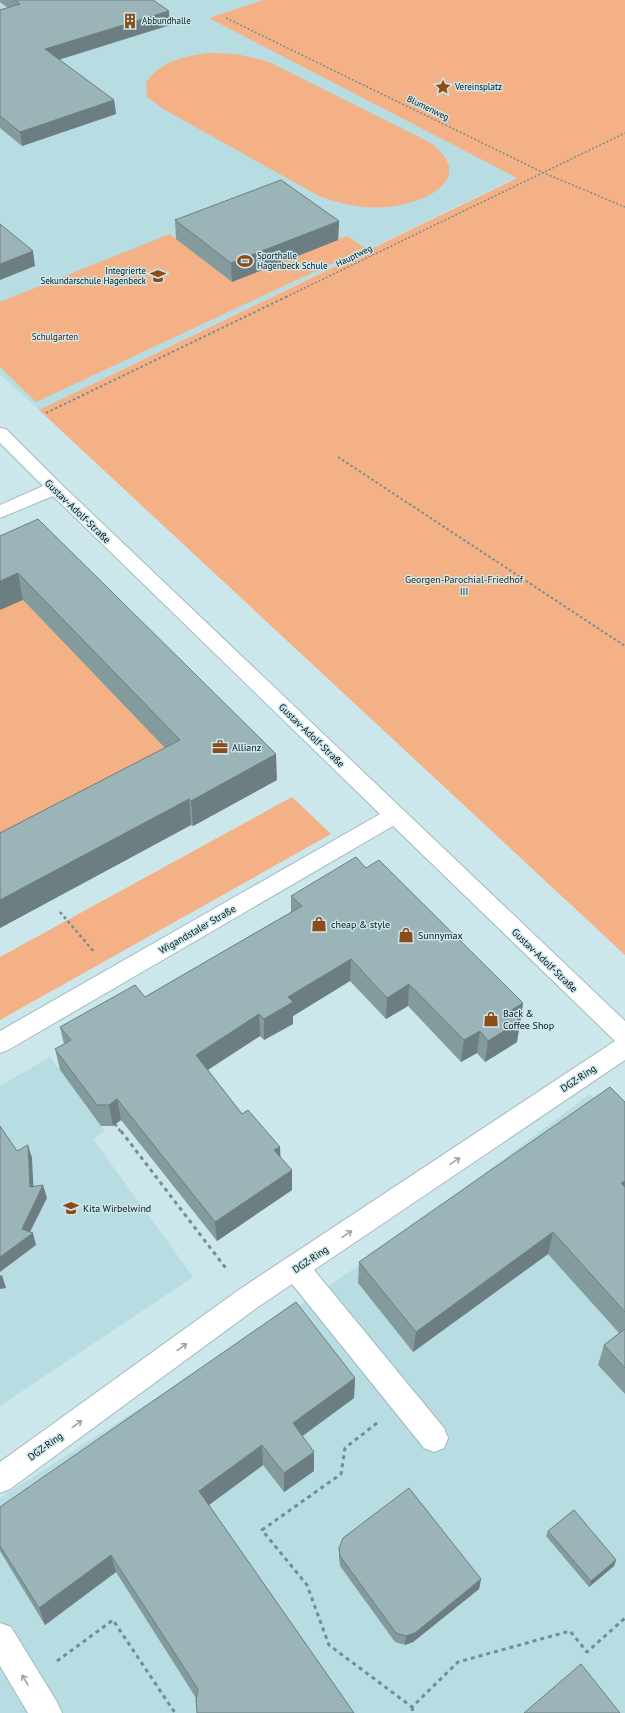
<svg xmlns="http://www.w3.org/2000/svg" width="625" height="1713" font-family="'PT Sans',sans-serif">
  <rect width="100%" height="100%" fill="#cbe7eb"/>
  <g fill="#b7dce2">
    <path d="M 0,0 L 263,0 L 209,18 L 517,177 L 39,410 L 0,374 Z"/>
    <path d="M 50,1057 L 105,1131 L 93,1139 L 193,1277 L 0,1406 L 0,1086 Z"/>
    <path d="M 590,1094 L 625,1129 L 625,1713 L 0,1713 L 0,1498 L 279,1319 L 379,1252 Z"/>
  </g>
  <g fill="#f4b186">
    <path d="M 263,0 L 625,0 L 625,955 L 39,410 L 517,178 L 209,18 Z"/>
    <path d="M 207,53 C 230,53 249,55 271,63 L 429,142 C 481,179 421,205 385,207 C 360,209 341,204 319,196 L 165,110 L 147,97 L 146,83 C 160,61 183,57 207,53 Z"/>
    <path d="M 170,234 L 232,282 L 347,236 L 365,248 L 36,402 L 0,367 L 0,302 Z"/>
    <path d="M 23,593 L 26,603 L 181,764 L 0,862 L 0,610 Z"/>
    <path d="M 292,797 L 331,834 L 0,1020 L 0,957 Z"/>
  </g>
  <g fill="none" stroke-linecap="round" stroke-linejoin="round">
    <defs>
      <g id="minor">
        <path d="M 0,428 L 6,429 L 61,484 L 625,1021 L 625,1060 L 314,1270 L 444,1428 L 448,1438 L 444,1448 L 434,1452 L 424,1448 L 292,1284 L 258,1307 L 10,1489 L 0,1493 L 0,1462 L 240,1289 L 615,1041 L 393,826 L 8,1050 L 0,1053 L 0,1031 L 380,814 L 53,496 L 0,518 L 0,505 L 43,486 L 0,443 Z"/>
        <path d="M 0,1623 L 11,1627 L 57,1702 L 62,1713 L 28,1713 L 0,1666 Z"/>
      </g>
    </defs>
    <use href="#minor" stroke="#a0bbbf" stroke-width="2"/>
    <g stroke="#778c8f" stroke-width="1.5" stroke-dasharray="2 2" stroke-linecap="butt">
      <path d="M 226,18 L 544,173 L 625,207"/>
      <path d="M 286,297 L 625,133"/>
    </g>
    <g stroke="#778c8f" stroke-width="2" stroke-dasharray="2.5 2.5" stroke-linecap="butt">
      <path d="M 46,413 L 288,296"/>
      <path d="M 338,457 L 625,646"/>
    </g>
    <g stroke="#778c8f" stroke-width="2.5" stroke-dasharray="3 3" stroke-linecap="butt">
      <path d="M 60,912 L 95,953"/>
      <path d="M 115,1124 L 121,1132"/>
    </g>
    <g stroke="#778c8f" stroke-width="3" stroke-dasharray="4 4" stroke-linecap="butt">
      <path d="M 121,1131 L 228,1271"/>
      <path d="M 377,1423 L 345,1448 L 341,1474 L 262,1530 L 307,1585 L 329,1645 L 412,1707 L 458,1662 L 570,1631 L 587,1652 L 625,1618"/>
      <path d="M 57,1661 L 113,1620 L 175,1713"/>
      <path d="M 412,1707 L 413,1713"/>
    </g>
    <use href="#minor" fill="#fff" fill-rule="evenodd"/>
  </g>
  <g fill="#849b9e">
    <path d="M 0,0 L 153,0 L 170,25 L 59,60 L 114,100 L 116,114 L 22,146 L 0,128 L 0,10 L 8,8 L 0,2 Z"/>
    <path d="M 175,220 L 339,221 L 338,240 L 232,282 L 176,239 Z"/>
    <path d="M 0,536 L 277,780 L 193,826 L 191,825 L 0,928 L 0,833 L 165,748 L 23,600 Z"/>
    <path d="M 366,868 L 523,1003 L 517,1042 L 485,1062 L 477,1053 L 461,1062 L 408,1006 L 386,1019 L 350,981 L 293,1016 L 293,1024 L 264,1040 L 260,1036 L 208,1070 L 242,1114 L 280,1147 L 280,1157 L 292,1190 L 217,1241 L 121,1120 L 113,1126 L 101,1126 L 60,1070 L 55,1049 L 64,1044 L 60,1027 L 145,997 L 291,913 L 291,896 Z"/>
    <path d="M 625,1102 L 625,1394 L 598,1365 L 604,1345 L 619,1333 L 548,1254 L 413,1352 L 358,1283 L 359,1262 Z"/>
    <path d="M 355,1378 L 354,1398 L 302,1436 L 314,1471 L 284,1492 L 263,1465 L 209,1505 L 354,1713 L 197,1713 L 196,1698 L 116,1572 L 45,1625 L 0,1551 L 0,1507 Z"/>
    <path d="M 548,1531 L 616,1560 L 614,1566 L 589,1587 L 546,1536 Z"/>
    <path d="M 339,1548 L 481,1579 L 479,1589 L 413,1642 L 405,1645 L 395,1642 L 340,1566 L 339,1558 Z"/>
  </g>
  <g fill="#6c7e81">
    <path d="M 169,11 L 170,25 L 47,63 L 45,49 Z"/>
    <path d="M 114,100 L 116,114 L 22,146 L 20,132 Z"/>
    <path d="M 339,221 L 338,240 L 232,282 L 231,263 Z"/>
    <path d="M 33,251 L 35,266 L 0,280 L 0,264 Z"/>
    <path d="M 18,573 L 23,600 L 0,610 L 0,581 Z"/>
    <path d="M 276,754 L 277,780 L 193,826 L 191,801 Z"/>
    <path d="M 189,799 L 191,825 L 0,928 L 0,900 Z"/>
    <path d="M 351,959 L 350,981 L 293,1016 L 293,1024 L 264,1040 L 264,1019 L 288,997 Z"/>
    <path d="M 409,984 L 408,1006 L 386,1019 L 387,998 Z"/>
    <path d="M 523,1003 L 517,1042 L 485,1062 L 488,1041 L 510,1011 Z"/>
    <path d="M 259,1014 L 260,1036 L 198,1076 L 196,1055 Z"/>
    <path d="M 480,1031 L 477,1053 L 461,1062 L 464,1040 Z"/>
    <path d="M 117,1099 L 121,1120 L 113,1126 L 109,1105 Z"/>
    <path d="M 28,1145 L 32,1158 L 34,1200 L 30,1187 Z"/>
    <path d="M 280,1147 L 281,1168 L 274,1150 Z"/>
    <path d="M 292,1170 L 292,1190 L 217,1241 L 215,1222 Z"/>
    <path d="M 625,1181 L 625,1198 L 621,1183 Z"/>
    <path d="M 43,1185 L 47,1198 L 28,1236 L 33,1233 L 36,1245 L 0,1272 L 0,1257 L 22,1229 Z"/>
    <path d="M 553,1232 L 548,1254 L 413,1352 L 416,1332 Z"/>
    <path d="M 2,1275 L 6,1288 L 0,1289 L 0,1276 Z"/>
    <path d="M 355,1378 L 354,1398 L 293,1443 L 293,1423 Z"/>
    <path d="M 262,1445 L 263,1465 L 202,1510 L 199,1491 Z"/>
    <path d="M 314,1452 L 314,1471 L 284,1492 L 284,1473 Z"/>
    <path d="M 111,1555 L 116,1572 L 45,1625 L 39,1608 Z"/>
    <path d="M 616,1560 L 614,1566 L 589,1587 L 591,1581 Z"/>
    <path d="M 481,1579 L 479,1589 L 413,1642 L 405,1645 L 406,1636 Z"/>
  </g>
  <g fill="#9ab4b8" stroke="#6c7e81">
    <path d="M 15,0 L 153,0 L 169,11 L 45,49 L 114,100 L 20,132 L 0,116 L 0,10 L 20,4 Z"/>
    <path d="M 281,180 L 339,221 L 231,263 L 175,220 Z"/>
    <path d="M 0,224 L 33,251 L 0,264 Z"/>
    <path d="M 38,519 L 276,754 L 191,801 L 189,799 L 0,900 L 0,833 L 180,740 L 18,573 L 0,581 L 0,536 Z"/>
    <path d="M 356,857 L 366,868 L 379,860 L 523,1003 L 510,1011 L 520,1021 L 488,1041 L 480,1031 L 464,1040 L 409,984 L 387,998 L 351,959 L 288,997 L 293,1002 L 264,1019 L 259,1014 L 196,1055 L 242,1114 L 248,1110 L 280,1147 L 274,1150 L 292,1170 L 215,1222 L 117,1099 L 109,1105 L 97,1105 L 55,1049 L 71,1040 L 60,1027 L 135,985 L 145,997 L 231,947 L 302,906 L 291,896 Z"/>
    <path d="M 610,1087 L 625,1102 L 625,1181 L 621,1183 L 625,1187 L 625,1312 L 553,1232 L 416,1332 L 359,1262 Z"/>
    <path d="M 0,1126 L 17,1151 L 28,1145 L 30,1187 L 43,1185 L 22,1229 L 33,1233 L 0,1257 Z"/>
    <path d="M 296,1302 L 355,1378 L 293,1423 L 314,1452 L 284,1473 L 262,1445 L 199,1491 L 354,1713 L 197,1713 L 197,1711 L 196,1700 L 198,1689 L 111,1555 L 39,1608 L 0,1546 L 0,1507 Z"/>
    <path d="M 625,1329 L 625,1368 L 604,1345 Z"/>
    <path d="M 409,1488 L 481,1579 L 415,1633 L 406,1636 L 396,1633 L 340,1556 L 339,1548 L 343,1538 Z"/>
    <path d="M 574,1510 L 616,1560 L 591,1581 L 548,1531 Z"/>
    <path d="M 581,1664 L 620,1713 L 524,1713 Z"/>
  </g>
  <defs><path id="oneway-shaft" d="M-6 0H5M1.5-3L5.5 0L1.5 3" fill="none" stroke-width="1.6" stroke-linecap="round" stroke-linejoin="round"/></defs>
  <g stroke="#9da1a2">
    <use href="#oneway-shaft" transform="translate(455 1161) rotate(-34)"/>
    <use href="#oneway-shaft" transform="translate(347 1234) rotate(-34)"/>
    <use href="#oneway-shaft" transform="translate(182 1347) rotate(-36)"/>
    <use href="#oneway-shaft" transform="translate(77 1424) rotate(-36)"/>
    <use href="#oneway-shaft" transform="translate(25 1680) rotate(-121)"/>
  </g>
  <defs>
    <symbol id="building-bare" viewBox="-9 -9 18 18"><path d="M-4-6H4V6H1V3H-1V6H-4ZM-2.5-4.3h1.7v1.8h-1.7ZM.8-4.3h1.7v1.8H.8ZM-2.5-1h1.7V.8h-1.7ZM.8-1h1.7V.8H.8Z" fill="#8c4b17" stroke="#cbe7eb" stroke-width="2.5" paint-order="stroke"/></symbol>
    <symbol id="sight-bare" viewBox="-9 -9 18 18"><path d="M0-6L1.8-2.2L6-1.7L2.9 1.2L3.7 5.4L0 3.3L-3.7 5.4L-2.9 1.2L-6-1.7L-1.8-2.2Z" fill="#8c4b17" stroke="#cbe7eb" stroke-width="2.5" paint-order="stroke"/></symbol>
    <symbol id="stadium-bare" viewBox="-9 -9 18 18"><path d="M0-5a6.5 5 0 1 0 0 10a6.5 5 0 1 0 0-10ZM-3.5-1.8h7v3.6h-7Z" fill="#8c4b17" stroke="#cbe7eb" stroke-width="2.5" paint-order="stroke"/></symbol>
    <symbol id="school-bare" viewBox="-9 -9 18 18"><path d="M0-5L7-2L0 1L-7-2ZM-4 1L0 2.5L4 1V4Q0 6-4 4Z" fill="#8c4b17" stroke="#cbe7eb" stroke-width="2.5" paint-order="stroke"/></symbol>
    <symbol id="office-bare" viewBox="-9 -9 18 18"><path d="M-6-3h4V-5.5h4V-3h4V5H-6ZM-1-4.5V-3h2v-1.5ZM-6 0V1H6V0Z" fill="#8c4b17" stroke="#cbe7eb" stroke-width="2.5" paint-order="stroke"/></symbol>
    <symbol id="shop-bare" viewBox="-9 -9 18 18"><path d="M-5-2.5h2.3a2.7 3.5 0 0 1 5.4 0H5L5.5 6h-11ZM-1.5-2.5h3a1.5 2.3 0 0 0-3 0Z" fill="#8c4b17" stroke="#cbe7eb" stroke-width="2.5" paint-order="stroke"/></symbol>
  </defs>
  <g fill-rule="evenodd">
    <use href="#building-bare" x="119" y="10" width="22" height="22"/>
    <use href="#sight-bare" x="432" y="76" width="22" height="22"/>
    <use href="#stadium-bare" x="234" y="250" width="22" height="22"/>
    <use href="#school-bare" x="147" y="265" width="22" height="22"/>
    <use href="#office-bare" x="209" y="736" width="22" height="22"/>
    <use href="#shop-bare" x="308" y="913" width="22" height="22"/>
    <use href="#shop-bare" x="395" y="924" width="22" height="22"/>
    <use href="#shop-bare" x="480" y="1008" width="22" height="22"/>
    <use href="#school-bare" x="60" y="1197" width="22" height="22"/>
  </g>
  <g text-anchor="middle" stroke-width="3" stroke-linejoin="round" paint-order="stroke">
    <g font-size="9" fill="#0b1517" stroke="#cbe7eb" text-anchor="start">
      <text x="142" y="24">Abbundhalle</text>
      <text x="455" y="90">Vereinsplatz</text>
      <text x="257" y="259">Sporthalle<tspan x="257" dy="10">Hagenbeck Schule</tspan></text>
      <text x="146" y="274" text-anchor="end">Integrierte<tspan x="146" dy="10">Sekundarschule Hagenbeck</tspan></text>
    </g>
    <g font-size="9" fill="#0b1517" stroke="#cbe7eb">
      <text transform="translate(428 108) rotate(26)" y="3">Blumenweg</text>
      <text transform="translate(354 256) rotate(-26)" y="3">Hauptweg</text>
    </g>
    <g font-size="9" fill="#4d2100" stroke="#cbe7eb">
      <text x="55" y="340">Schulgarten</text>
    </g>
    <g font-size="10" fill="#0b1517" stroke="#cbe7eb">
      <text transform="translate(78 511) rotate(44)" y="4">Gustav-Adolf-Straße</text>
      <text transform="translate(312 735) rotate(44)" y="4">Gustav-Adolf-Straße</text>
      <text transform="translate(197 929) rotate(-30)" y="4">Wigandstaler Straße</text>
      <text transform="translate(545 960) rotate(44)" y="4">Gustav-Adolf-Straße</text>
      <text transform="translate(578 1078) rotate(-34)" y="4">DGZ-Ring</text>
      <text transform="translate(310 1259) rotate(-34)" y="4">DGZ-Ring</text>
      <text transform="translate(45 1446) rotate(-36)" y="4">DGZ-Ring</text>
    </g>
    <g font-size="10" fill="#4d2100" stroke="#cbe7eb">
      <text x="464" y="583">Georgen-Parochial-Friedhof<tspan x="464" dy="12">III</tspan></text>
    </g>
    <g font-size="10" fill="#0b1517" stroke="#cbe7eb" text-anchor="start">
      <text x="232" y="751">Allianz</text>
      <text x="331" y="928">cheap &amp; style</text>
      <text x="418" y="939">Sunnymax</text>
      <text x="503" y="1017">Back &amp;<tspan x="503" dy="12">Coffee Shop</tspan></text>
      <text x="83" y="1212">Kita Wirbelwind</text>
    </g>
  </g>
</svg>
